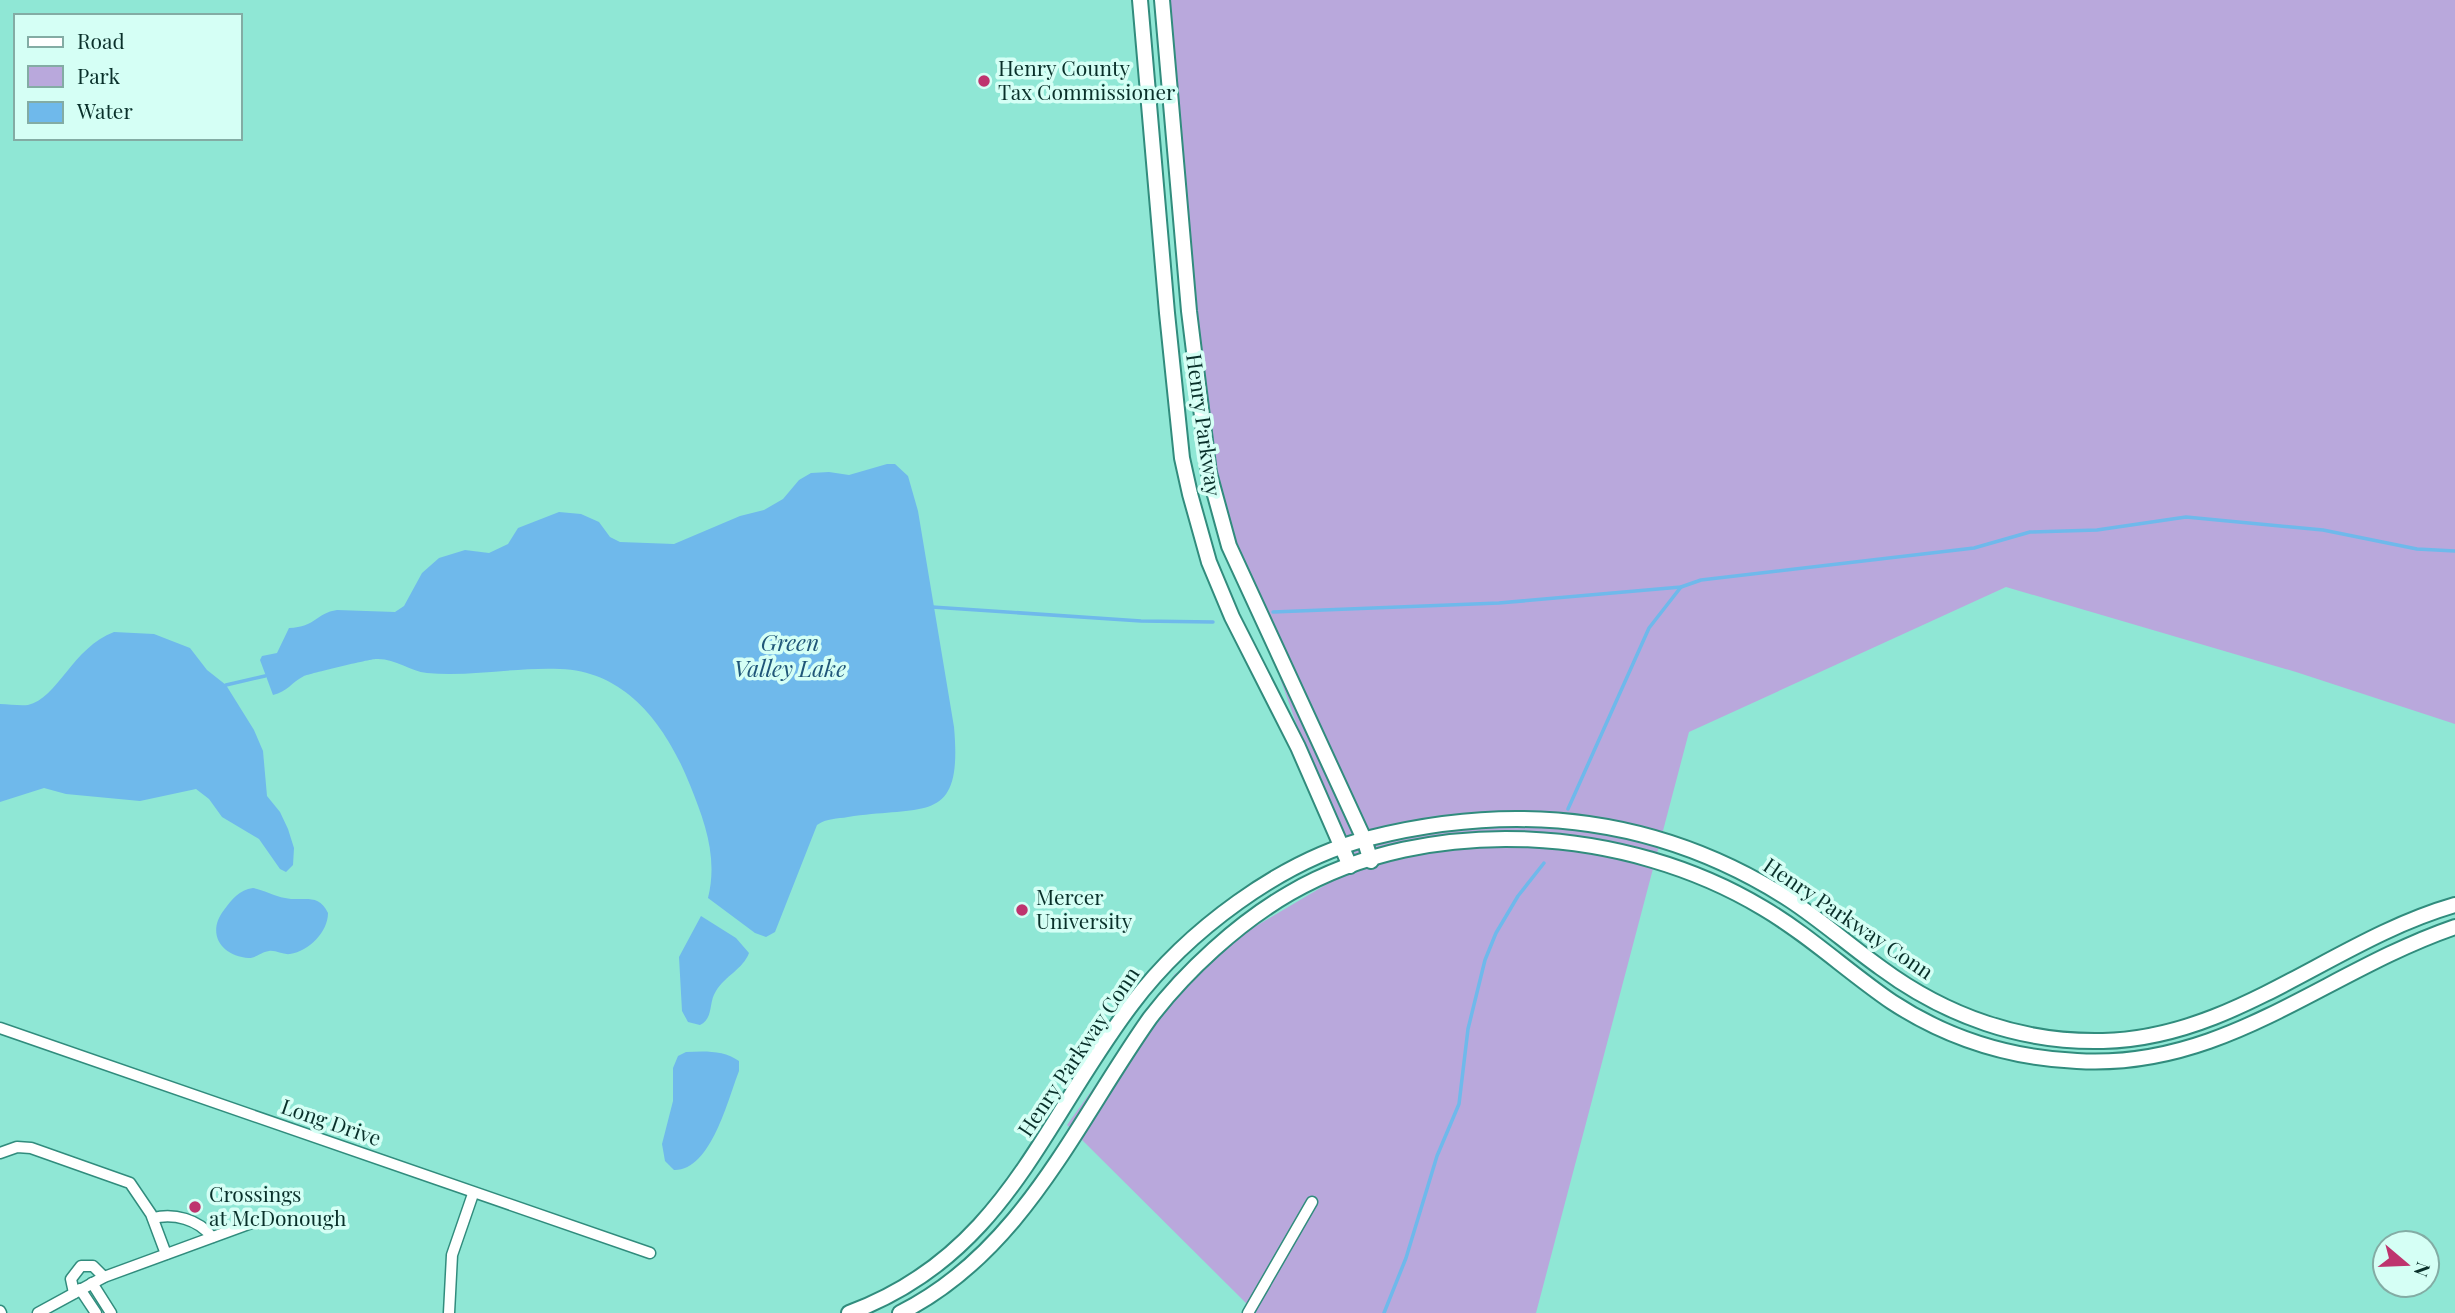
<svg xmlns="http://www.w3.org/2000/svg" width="2455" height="1313" font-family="'Playfair Display',serif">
  <rect width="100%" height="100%" fill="#8fe7d5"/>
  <path fill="#b9a8dc" d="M 1159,0 L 2455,0 L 2455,724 L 2296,672 L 2006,587 L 1689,732 L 1536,1313 L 1256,1313 L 1067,1125 L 1175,974 L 1349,871 L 1197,446 Z"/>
  <g fill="#6fb9eb">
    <path d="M 887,464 L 895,464 L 908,476 L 918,511 L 954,727 C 963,826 925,805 848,817 C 837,819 827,818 817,825 L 775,932 L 766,937 L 755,933 L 708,898 C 718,858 705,822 690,785 C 667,727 627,671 560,669 C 516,667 471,677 427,673 C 409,671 395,658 376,659 C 370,659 309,674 304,676 C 292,682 287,692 273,695 L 260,660 L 262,656 L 277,653 L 289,628 C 316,627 316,613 337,610 L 395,612 L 404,606 L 422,573 L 439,558 L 465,550 L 489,553 L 508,544 L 518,528 L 559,512 L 581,514 L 599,522 L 610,537 L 620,542 L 674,544 L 740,516 L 764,510 L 783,499 L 799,480 L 811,473 L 829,472 L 849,475 Z"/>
    <path d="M 114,632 L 154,634 L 190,648 L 207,670 L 226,685 L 254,730 L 263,751 L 267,796 L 280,812 L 288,829 L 294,848 L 293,865 L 286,872 L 280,869 L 259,839 L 222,817 L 209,799 L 196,789 L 140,801 L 66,794 L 44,788 L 0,802 L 0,704 C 9,704 19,706 28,705 C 57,699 73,647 114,632 Z"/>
    <path d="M 253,888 C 264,890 274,896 285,898 C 303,902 318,892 328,913 C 328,932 309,951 290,954 C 283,955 276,950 269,951 C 261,952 256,958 249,958 C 221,956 206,933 224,910 C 232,899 239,890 253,888 Z"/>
    <path d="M 701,916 L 736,938 L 749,953 C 743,969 725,976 716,991 C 708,1003 714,1018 700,1025 L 688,1022 L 682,1011 L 679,957 Z"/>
    <path d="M 686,1052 C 704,1051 724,1050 739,1061 L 739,1071 C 728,1099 711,1171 674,1170 L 665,1161 L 662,1144 L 673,1101 L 673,1068 L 678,1056 Z"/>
  </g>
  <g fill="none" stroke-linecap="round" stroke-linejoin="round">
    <g stroke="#6fb9eb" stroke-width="3.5">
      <path d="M 932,607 L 1141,621 L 1213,622"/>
      <path d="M 1273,612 L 1499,603 L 1681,587 L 1701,580 L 1974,548 L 2030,532 L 2097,530 L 2186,517 L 2323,530 L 2417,549 L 2455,551"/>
      <path d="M 226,685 L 265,676"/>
      <path d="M 1568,809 L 1649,628 L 1681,587"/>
      <path d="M 1384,1313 L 1406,1258 L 1437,1156 L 1459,1104 L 1468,1029 L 1485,960 L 1496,933 L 1518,896 L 1544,863"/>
    </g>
    <defs>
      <g id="street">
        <path d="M 0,1028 L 650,1253"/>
        <path d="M 0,1153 L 17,1147 L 31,1148 L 130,1183 L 151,1214 L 166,1254"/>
        <path d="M 153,1218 C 174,1213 198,1219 212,1237"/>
        <path d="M 92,1283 L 111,1313"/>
        <path d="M 80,1289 L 96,1313"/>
        <path d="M 74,1293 L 71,1279 L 81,1266 L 93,1266 L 104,1277"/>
        <path d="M 0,1311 L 1,1313"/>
        <path d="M 38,1313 L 104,1277 L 254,1222"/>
        <path d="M 449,1313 L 452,1255 L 473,1194"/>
        <path d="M 1248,1313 L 1312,1202"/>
      </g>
      <g id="secondary">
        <path d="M 1140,0 L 1167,313 L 1182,458 L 1190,494 L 1209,562 L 1232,617 L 1298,747 L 1350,866"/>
        <path d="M 1162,0 L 1189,311 L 1209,473 L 1229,546 L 1364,839 L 1371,861"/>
        <path d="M 849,1313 C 1004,1256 1041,1124 1132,1004 C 1186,932 1281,860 1370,838 C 1518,801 1659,816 1790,900 C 1822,921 1850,946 1881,968 C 1946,1016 2022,1043 2103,1041 C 2235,1038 2333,940 2455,905"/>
        <path d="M 900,1313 C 1022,1252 1075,1124 1150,1018 C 1186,971 1238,923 1290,893 C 1430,812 1627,826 1763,908 C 1809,935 1848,972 1892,1002 C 1947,1038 2011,1058 2077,1061 C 2224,1070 2324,972 2455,927"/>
      </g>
    </defs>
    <use href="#street" stroke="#318c7d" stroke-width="13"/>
    <use href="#secondary" stroke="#318c7d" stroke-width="18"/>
    <use href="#street" stroke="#fff" stroke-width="10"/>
    <use href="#secondary" stroke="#fff" stroke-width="14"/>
  </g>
  <g fill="#be346e" stroke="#d5fff5" stroke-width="2.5">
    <circle cx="984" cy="81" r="7"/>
    <circle cx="1022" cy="910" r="7"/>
    <circle cx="195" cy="1207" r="7"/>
  </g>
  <g text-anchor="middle" stroke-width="7" stroke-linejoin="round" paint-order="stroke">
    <g font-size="21" fill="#09302a" stroke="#d5fff5" text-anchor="start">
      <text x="998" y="76">Henry County<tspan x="998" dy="24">Tax Commissioner</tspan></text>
      <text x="1036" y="905">Mercer<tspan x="1036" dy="24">University</tspan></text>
      <text x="209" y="1202">Crossings<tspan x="209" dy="24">at McDonough</tspan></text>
    </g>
    <g font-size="21" fill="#09302a" stroke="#d5fff5">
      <text transform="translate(1203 425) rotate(82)" y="7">Henry Parkway</text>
      <text transform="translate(1848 919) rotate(34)" y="7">Henry Parkway Conn</text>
      <text transform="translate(1079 1052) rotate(-56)" y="7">Henry Parkway Conn</text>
      <text transform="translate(331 1123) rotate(19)" y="7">Long Drive</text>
    </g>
    <g font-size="23" font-style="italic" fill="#1f5678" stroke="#d5fff5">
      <text x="790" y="651">Green<tspan x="790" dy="26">Valley Lake</tspan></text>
    </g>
  </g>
  <rect x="14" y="14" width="228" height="126" fill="#d5fff5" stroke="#83aca4" stroke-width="2"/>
  <rect x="28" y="37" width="35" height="10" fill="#ffffff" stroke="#83aca4" stroke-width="2"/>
  <text x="77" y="49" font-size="21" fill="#09302a">Road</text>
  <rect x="28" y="66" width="35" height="21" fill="#b9a8dc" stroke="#83aca4" stroke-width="2"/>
  <text x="77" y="84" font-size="21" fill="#09302a">Park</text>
  <rect x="28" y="102" width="35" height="21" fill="#6fb9eb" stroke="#83aca4" stroke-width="2"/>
  <text x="77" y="119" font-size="21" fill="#09302a">Water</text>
  <g transform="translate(2406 1264) rotate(109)"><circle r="33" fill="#d5fff5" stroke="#83aca4" stroke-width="2"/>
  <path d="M0-5L12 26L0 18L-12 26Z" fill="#be346e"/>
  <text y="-10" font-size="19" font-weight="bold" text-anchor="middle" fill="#09302a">N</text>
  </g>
</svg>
